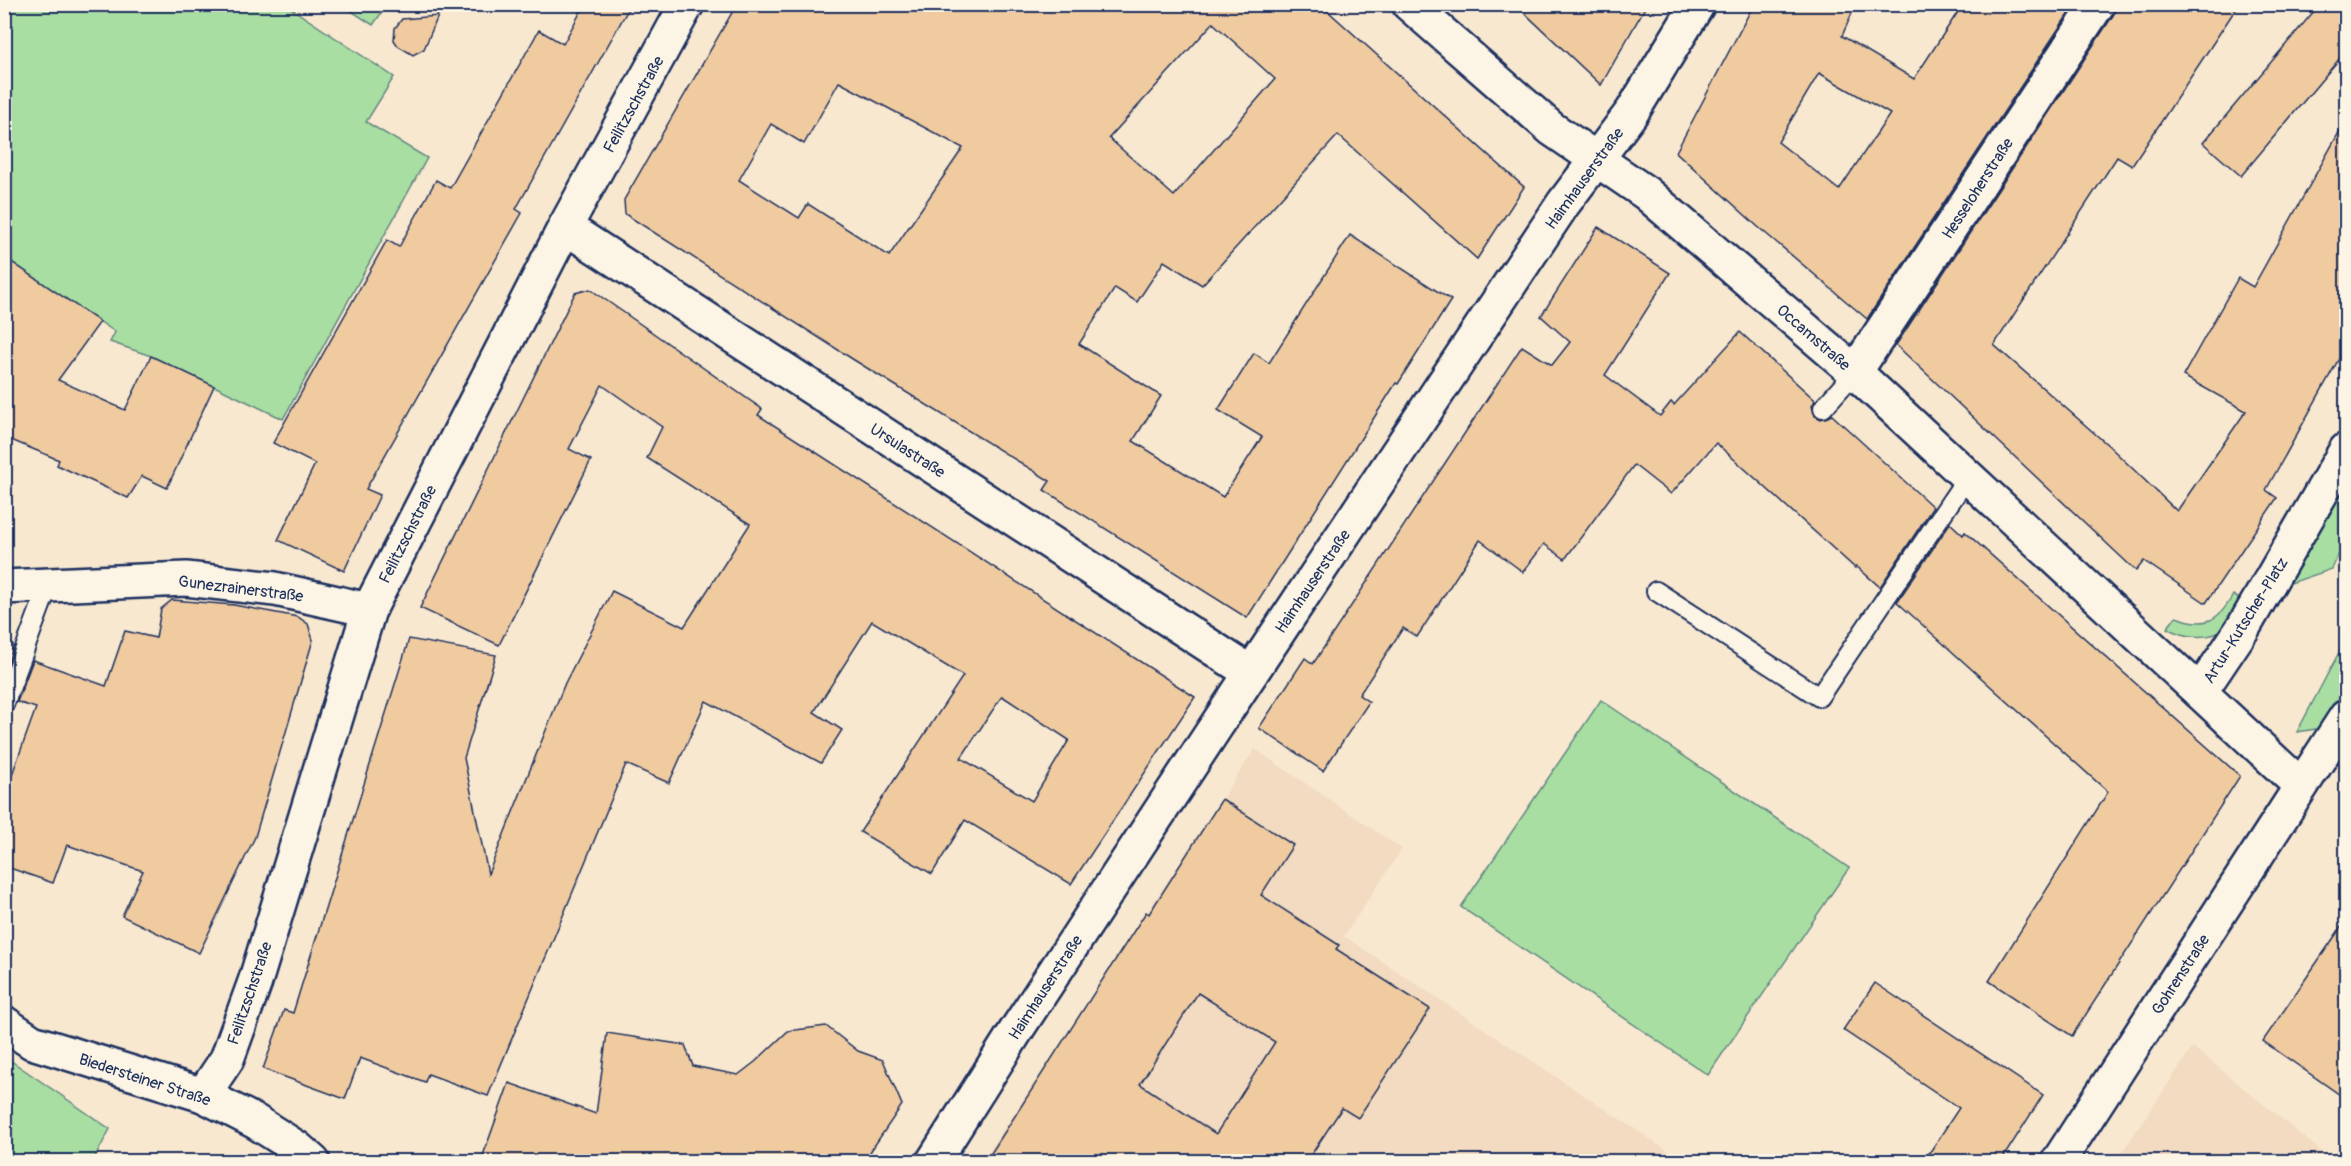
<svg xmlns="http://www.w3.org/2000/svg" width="2351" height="1166" font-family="Pangolin,sans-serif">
  <rect width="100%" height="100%" fill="#f8e8d0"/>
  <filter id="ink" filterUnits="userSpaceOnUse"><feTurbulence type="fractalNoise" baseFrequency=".0167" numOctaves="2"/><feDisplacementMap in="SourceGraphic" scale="12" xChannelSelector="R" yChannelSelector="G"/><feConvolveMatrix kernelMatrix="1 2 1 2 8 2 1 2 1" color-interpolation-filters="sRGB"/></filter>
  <g filter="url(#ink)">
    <g fill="#f2dbc0">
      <path d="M 1255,749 L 1402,849 L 1344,936 L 1683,1161 L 982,1162 Z"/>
      <path d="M 2193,1047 L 2333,1161 L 2116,1161 Z"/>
    </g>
    <g fill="#a8dea2" stroke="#628680" stroke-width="1.5">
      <path d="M 4,5 L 286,5 L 394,77 L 366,122 L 427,158 L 283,419 L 151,356 L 110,342 L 115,332 L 5,257 Z"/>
      <path d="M 342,5 L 387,5 L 373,25 Z"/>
      <path d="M 2346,476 L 2346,538 L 2332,569 L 2288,584 Z"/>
      <path d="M 2233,595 L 2244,602 C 2239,609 2234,621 2228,627 C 2212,641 2184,638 2167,628 L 2176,617 C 2205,628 2218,622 2233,595 Z"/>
      <path d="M 2346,639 L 2346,689 L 2325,722 L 2316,729 L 2297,732 Z"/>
      <path d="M 1601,700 L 1849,868 L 1708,1075 L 1461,907 Z"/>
      <path d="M 4,1056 L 110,1129 L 93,1161 L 5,1161 Z"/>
    </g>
    <g fill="#f0cba0" stroke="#1b2f5e" stroke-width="1.5" fill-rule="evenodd">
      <path d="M 585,4 L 631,4 L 516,209 L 522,213 L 366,489 L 380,495 L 344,571 L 278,540 L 315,464 L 273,443 L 387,240 L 399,247 L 436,180 L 450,188 L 539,30 L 563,44 Z"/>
      <path d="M 737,4 L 1320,4 L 1524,187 L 1477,259 L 1338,135 L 1202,285 L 1164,261 L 1137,302 L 1115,288 L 1079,344 L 1161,396 L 1133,441 L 1223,497 L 1262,437 L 1218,410 L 1254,353 L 1269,363 L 1350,235 L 1451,300 L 1398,384 L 1396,383 L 1247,618 L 1044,490 L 1050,481 L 854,360 L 625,214 L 624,200 ZM 1213,23 L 1275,79 L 1174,196 L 1109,138 ZM 839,82 L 963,148 L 889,256 L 808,204 L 799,218 L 739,180 L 771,124 L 804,144 Z"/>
      <path d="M 1515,4 L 1647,4 L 1601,85 Z"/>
      <path d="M 1754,4 L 1856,4 L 1842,36 L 1914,79 L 1963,4 L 2075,4 L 1867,319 L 1757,226 L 1676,152 ZM 1819,73 L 1890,114 L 1839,190 L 1778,142 Z"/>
      <path d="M 2117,4 L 2239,4 L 2132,166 L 2117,157 L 1994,345 L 2109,446 L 2177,511 L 2246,411 L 2183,376 L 2238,278 L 2253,287 L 2346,120 L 2346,346 L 2266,490 L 2277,498 L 2206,603 L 2144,561 L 2136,571 L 1896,345 L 2114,14 Z"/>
      <path d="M 2320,4 L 2346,4 L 2346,51 L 2241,176 L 2203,143 Z"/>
      <path d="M 438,16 L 424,49 L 413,55 L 398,46 L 394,40 L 395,28 L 402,19 Z"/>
      <path d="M 1598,227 L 1670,273 L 1605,375 L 1660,416 L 1671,402 L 1674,405 L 1740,332 L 1815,400 L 1812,406 L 1815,416 L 1821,419 L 1832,415 L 1933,507 L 1880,587 L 1856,566 L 1855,568 L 1716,443 L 1671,494 L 1634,465 L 1565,559 L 1544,544 L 1523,572 L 1480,540 L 1417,637 L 1403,628 L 1359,695 L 1369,702 L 1323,771 L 1259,728 L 1305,658 L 1313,664 L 1522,346 L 1552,365 L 1570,342 L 1541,316 Z"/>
      <path d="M 4,257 L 100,322 L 58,380 L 125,410 L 151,356 L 214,386 L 167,488 L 142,476 L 128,498 L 57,465 L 59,460 L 4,437 Z"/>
      <path d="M 590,289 L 762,409 L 758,415 L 1195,697 L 1071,884 L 965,820 L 932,874 L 860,832 L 963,676 L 872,621 L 814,712 L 842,730 L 821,763 L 706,701 L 669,783 L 626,764 L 488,1096 L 428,1074 L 425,1082 L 360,1058 L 345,1099 L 263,1069 L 284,1010 L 293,1013 L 409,639 L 496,655 L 464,758 L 488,874 L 565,683 L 612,591 L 684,627 L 750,524 L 647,458 L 662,427 L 602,385 L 569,449 L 591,460 L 499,645 L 420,608 L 575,293 ZM 1002,696 L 1069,740 L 1032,801 L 961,758 Z"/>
      <path d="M 1950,523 L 1963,535 L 1965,532 L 2240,776 L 2072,1036 L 1989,981 L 2108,792 L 1897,602 Z"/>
      <path d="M 172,600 L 234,605 L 298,617 L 308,624 L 313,640 L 255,837 L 199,953 L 122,916 L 143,871 L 67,845 L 53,883 L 4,866 L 4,797 L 36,708 L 17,702 L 33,660 L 106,686 L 125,631 L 156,638 L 161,609 Z"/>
      <path d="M 4,638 L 14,646 L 4,671 Z"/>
      <path d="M 1222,799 L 1293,845 L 1261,895 L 1339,945 L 1336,949 L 1430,1009 L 1358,1118 L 1342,1108 L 1307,1161 L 986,1161 L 1146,912 L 1149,914 ZM 1198,993 L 1275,1042 L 1216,1134 L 1140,1084 Z"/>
      <path d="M 2346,920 L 2346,1099 L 2263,1041 Z"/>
      <path d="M 1875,983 L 2043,1095 L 2001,1161 L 1924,1161 L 1959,1108 L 1843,1030 Z"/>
      <path d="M 826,1026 L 858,1051 L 883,1060 L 902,1105 L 864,1161 L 481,1161 L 509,1083 L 596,1114 L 607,1033 L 685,1045 L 693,1066 L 738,1075 L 755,1062 L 788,1031 Z"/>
    </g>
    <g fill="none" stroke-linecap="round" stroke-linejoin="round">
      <defs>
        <g id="service">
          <path d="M 1823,408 L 1855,372"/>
          <path d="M 1656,591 L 1819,697 L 1968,476"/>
          <path d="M 4,705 L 49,584"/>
        </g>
        <g id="minor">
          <path d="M 1409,4 L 1552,129 L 1646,193 L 1855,372 L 2301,786"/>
          <path d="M 565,227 L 1251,673"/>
          <path d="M 1855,372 L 2098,4"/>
          <path d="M 4,587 L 186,579 L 275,589 L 369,610"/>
          <path d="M 2200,692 L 2243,628 L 2346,450"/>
          <path d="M 4,1023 L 32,1042 L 203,1095 L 256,1122 L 297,1148 L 313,1162"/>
          <path d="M 203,1095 L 227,1059 L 255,982 L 369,610 L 565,227 L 687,4"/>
          <path d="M 933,1162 L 1019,1026 L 1251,673 L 1563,204 L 1632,112 L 1698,4"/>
          <path d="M 2058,1162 L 2346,717"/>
        </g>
      </defs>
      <use href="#service" stroke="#1b2f5e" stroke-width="22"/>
      <use href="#minor" stroke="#1b2f5e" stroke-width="38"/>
      <use href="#service" stroke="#fcf5e5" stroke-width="18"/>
      <use href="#minor" stroke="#fcf5e5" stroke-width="33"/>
    </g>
  </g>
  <g text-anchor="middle" stroke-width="5" stroke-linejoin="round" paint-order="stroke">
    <g font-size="16" fill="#1b2f5e" stroke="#fcf5e5">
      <text transform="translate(633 104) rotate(-61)" y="6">Feilitzschstraße</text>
      <text transform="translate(1584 178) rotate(-54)" y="6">Haimhauserstraße</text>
      <text transform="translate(1977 188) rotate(-57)" y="6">Hesseloherstraße</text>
      <text transform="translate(1814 337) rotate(41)" y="6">Occamstraße</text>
      <text transform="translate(908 450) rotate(33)" y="6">Ursulastraße</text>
      <text transform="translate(407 534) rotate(-63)" y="6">Feilitzschstraße</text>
      <text transform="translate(1312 581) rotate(-56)" y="6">Haimhauserstraße</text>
      <text transform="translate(241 588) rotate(7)" y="6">Gunezrainerstraße</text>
      <text transform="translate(2245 620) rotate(-58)" y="6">Artur-Kutscher-Platz</text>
      <text transform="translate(2180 974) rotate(-57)" y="6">Gohrenstraße</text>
      <text transform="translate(1045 987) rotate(-57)" y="6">Haimhauserstraße</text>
      <text transform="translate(249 993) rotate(-71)" y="6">Feilitzschstraße</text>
      <text transform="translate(145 1079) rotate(18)" y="6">Biedersteiner Straße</text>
    </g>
  </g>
  <rect width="2351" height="1166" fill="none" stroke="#fcf5e5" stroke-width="24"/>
  <rect x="12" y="12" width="2327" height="1142" fill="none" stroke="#1b2f5e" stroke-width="2" filter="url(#ink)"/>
</svg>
